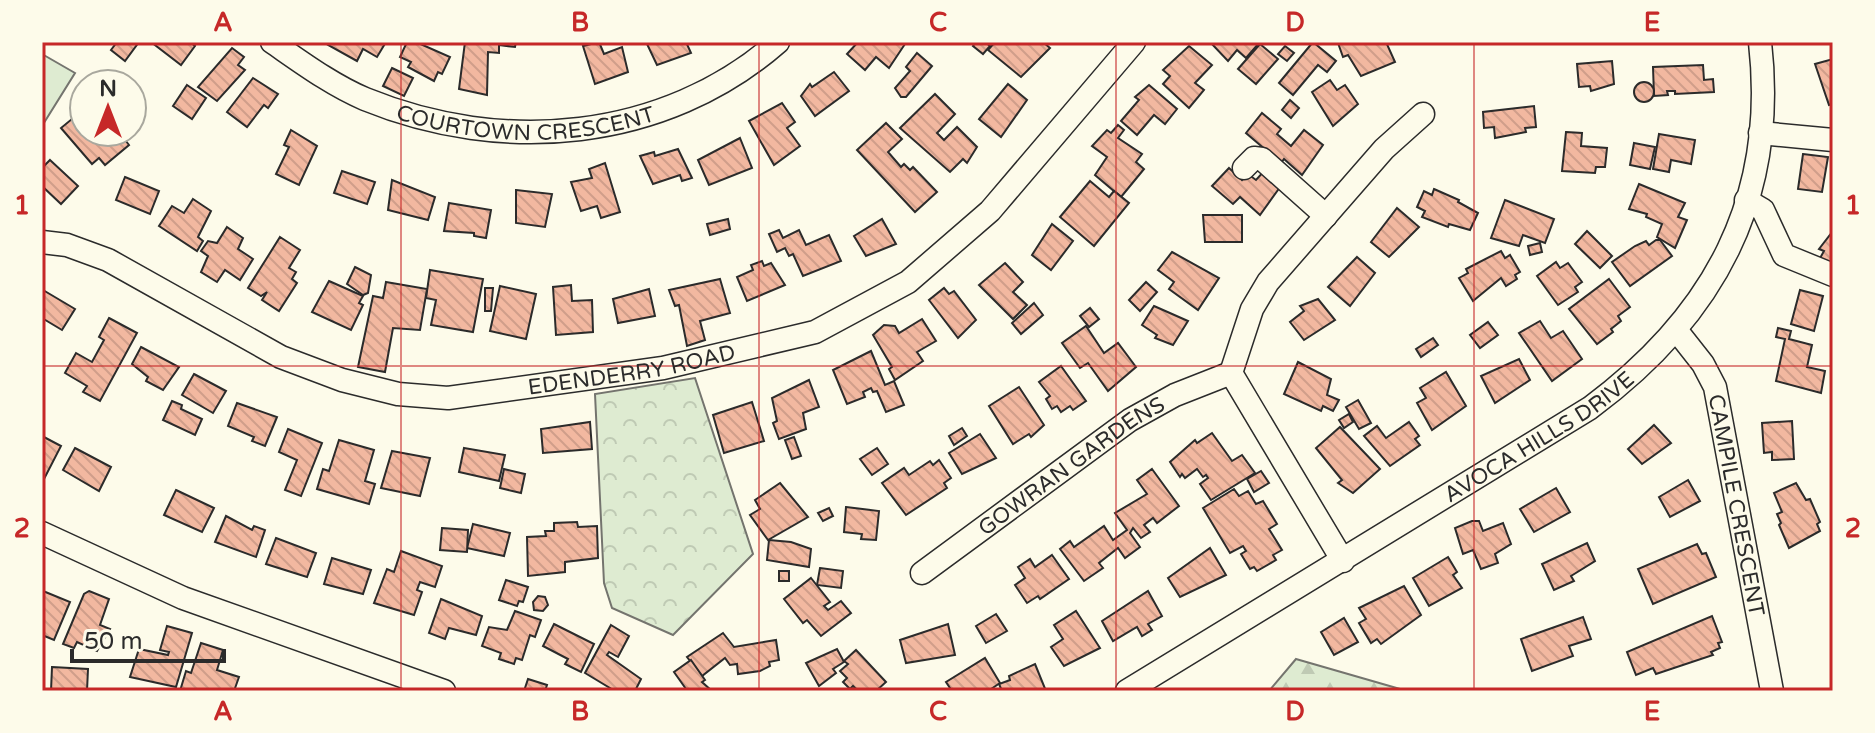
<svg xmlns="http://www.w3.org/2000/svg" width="1875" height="733" font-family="'Varela Round',sans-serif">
  <defs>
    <pattern id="forest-firs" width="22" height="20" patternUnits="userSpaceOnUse" patternTransform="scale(2)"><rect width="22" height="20" fill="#deebd1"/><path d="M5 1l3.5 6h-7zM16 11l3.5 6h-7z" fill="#bfcab4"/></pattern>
    <pattern id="park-crowns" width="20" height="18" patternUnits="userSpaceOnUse" patternTransform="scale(2)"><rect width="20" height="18" fill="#deebd1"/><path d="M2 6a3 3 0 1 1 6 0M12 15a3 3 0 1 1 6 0" fill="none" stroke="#bfcab4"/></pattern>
    <pattern id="building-back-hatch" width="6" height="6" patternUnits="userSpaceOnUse" patternTransform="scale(2)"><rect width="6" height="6" fill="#f2b8a0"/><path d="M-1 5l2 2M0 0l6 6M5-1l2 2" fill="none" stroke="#d09e8a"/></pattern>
  </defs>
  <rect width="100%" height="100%" fill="#fdfbea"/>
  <path fill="#deebd1" stroke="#74746e" stroke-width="2" d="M 42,54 L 75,73 L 42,126 Z"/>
  <path fill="url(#forest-firs)" stroke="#74746e" stroke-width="2" d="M 1296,659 L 1407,691 L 1269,691 Z"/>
  <path fill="url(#park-crowns)" stroke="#74746e" stroke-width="2" d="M 695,378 L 753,554 L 673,635 L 612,608 L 604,583 L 595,394 Z"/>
  <g fill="url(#building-back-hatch)" stroke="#2b2b2b" stroke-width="2">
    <path d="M 117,42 L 139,42 L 125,61 L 111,50 Z"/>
    <path d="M 151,42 L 190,42 L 195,46 L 181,65 Z"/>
    <path d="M 330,42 L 386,42 L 377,57 L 363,49 L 357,61 L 328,45 Z"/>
    <path d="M 407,42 L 416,42 L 450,57 L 442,74 L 438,72 L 434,81 L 408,67 L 411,62 L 400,57 Z"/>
    <path d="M 465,42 L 516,42 L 515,47 L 499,45 L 499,53 L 488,52 L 487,95 L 459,89 Z"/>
    <path d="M 599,42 L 604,54 L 622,47 L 628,72 L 595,84 L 583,46 Z"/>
    <path d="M 651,42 L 686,42 L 691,53 L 657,65 L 647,44 Z"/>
    <path d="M 858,42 L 903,42 L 905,44 L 889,68 L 876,57 L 865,70 L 847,54 Z"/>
    <path d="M 976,42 L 985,42 L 990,46 L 983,54 L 973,46 Z"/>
    <path d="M 995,42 L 1043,42 L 1050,48 L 1021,77 L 988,50 Z"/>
    <path d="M 1210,42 L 1260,42 L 1246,58 L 1237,50 L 1228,61 Z"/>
    <path d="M 1313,42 L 1336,61 L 1327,72 L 1318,65 L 1293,95 L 1279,83 Z"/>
    <path d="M 1373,42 L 1386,42 L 1395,62 L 1361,76 L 1348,55 L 1343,57 L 1338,43 Z"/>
    <path d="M 1260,44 L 1278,59 L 1256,84 L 1238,69 Z"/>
    <path d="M 1189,46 L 1212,65 L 1195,83 L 1204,90 L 1189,108 L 1163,84 L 1170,76 L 1163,70 Z"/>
    <path d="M 1285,46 L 1294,53 L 1287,61 L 1278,54 Z"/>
    <path d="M 232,48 L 244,57 L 238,65 L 245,70 L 217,101 L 198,87 Z"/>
    <path d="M 917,53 L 932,66 L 906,97 L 901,97 L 895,88 L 910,71 L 906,67 Z"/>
    <path d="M 1833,59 L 1833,104 L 1829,105 L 1815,64 Z"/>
    <path d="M 1612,61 L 1614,84 L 1591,91 L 1590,86 L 1579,87 L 1577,64 Z"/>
    <path d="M 1703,65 L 1704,80 L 1713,79 L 1714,92 L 1675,94 L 1675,91 L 1667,91 L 1668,95 L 1654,96 L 1653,67 Z"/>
    <path d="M 392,68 L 413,78 L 404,96 L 383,86 Z"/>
    <path d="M 834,72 L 849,91 L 815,116 L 801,96 L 810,84 L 812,87 Z"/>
    <path d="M 253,78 L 278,94 L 268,108 L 264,105 L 247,127 L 227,112 Z"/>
    <path d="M 1330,80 L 1337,90 L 1345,85 L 1358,104 L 1333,126 L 1312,92 Z"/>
    <circle cx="1644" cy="92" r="10"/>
    <path d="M 1008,84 L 1027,100 L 1001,137 L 979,119 Z"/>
    <path d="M 187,85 L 206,98 L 192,119 L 173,106 Z"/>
    <path d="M 1149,85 L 1177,109 L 1165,124 L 1154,115 L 1137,135 L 1121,121 L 1139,100 L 1135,97 Z"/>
    <path d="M 935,94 L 955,114 L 937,133 L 944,140 L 957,127 L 977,147 L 967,163 L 963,159 L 950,172 L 900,128 Z"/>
    <path d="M 1290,100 L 1299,108 L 1291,118 L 1282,110 Z"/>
    <path d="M 782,103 L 795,122 L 787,128 L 800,146 L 774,165 L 749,121 Z"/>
    <path d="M 1534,106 L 1536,127 L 1525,128 L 1526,132 L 1495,138 L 1494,127 L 1484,128 L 1483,112 Z"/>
    <path d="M 84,109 L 84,132 L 109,132 L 112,136 L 119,132 L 129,145 L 105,165 L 99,158 L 92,164 L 61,128 Z"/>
    <path d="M 1262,113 L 1281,129 L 1277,134 L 1291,146 L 1304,130 L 1323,145 L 1302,175 L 1284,159 L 1281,163 L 1246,133 Z"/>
    <path d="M 886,123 L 902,139 L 888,152 L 901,167 L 904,164 L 910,170 L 913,167 L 937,192 L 915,212 L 857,150 Z"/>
    <path d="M 1118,125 L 1124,130 L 1118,138 L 1142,154 L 1136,162 L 1144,169 L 1121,197 L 1095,175 L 1107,157 L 1092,146 L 1107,130 L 1111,133 Z"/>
    <path d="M 291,130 L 317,146 L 299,185 L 276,174 L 289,147 L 284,145 Z"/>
    <path d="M 1566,132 L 1582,133 L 1581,146 L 1607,148 L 1605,167 L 1596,167 L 1595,173 L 1562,171 Z"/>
    <path d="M 1659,134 L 1695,140 L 1691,164 L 1671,160 L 1669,172 L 1653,169 Z"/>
    <path d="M 740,138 L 752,168 L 709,185 L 698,160 Z"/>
    <path d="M 1634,143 L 1655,147 L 1650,169 L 1630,165 Z"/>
    <path d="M 678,149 L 692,178 L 682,181 L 680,175 L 653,184 L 640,156 L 654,152 L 655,156 Z"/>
    <path d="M 1803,154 L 1828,157 L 1822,192 L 1798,189 Z"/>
    <path d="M 50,160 L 78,186 L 61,204 L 42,186 L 42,168 Z"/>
    <path d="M 605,163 L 620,212 L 601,218 L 597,206 L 581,211 L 571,182 L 592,178 L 589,169 Z"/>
    <path d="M 1229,168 L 1242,180 L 1248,174 L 1256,180 L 1267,168 L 1283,183 L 1260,215 L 1240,197 L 1233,204 L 1212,186 Z"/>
    <path d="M 342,171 L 375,182 L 367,204 L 334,193 Z"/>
    <path d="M 125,177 L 159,191 L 150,214 L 116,200 Z"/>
    <path d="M 392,180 L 435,197 L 428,220 L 388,210 Z"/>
    <path d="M 1090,181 L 1109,197 L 1114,191 L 1129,203 L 1094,246 L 1060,217 Z"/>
    <path d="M 1639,184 L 1685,203 L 1678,217 L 1687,220 L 1675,248 L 1657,237 L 1662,224 L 1646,217 L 1647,214 L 1629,209 Z"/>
    <path d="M 1434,189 L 1459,200 L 1458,202 L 1478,213 L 1470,230 L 1449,224 L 1448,227 L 1422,217 L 1425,211 L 1417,207 L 1424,191 L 1432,195 Z"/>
    <path d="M 516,190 L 552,194 L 545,227 L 516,223 Z"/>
    <path d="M 193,199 L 211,211 L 198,237 L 203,241 L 197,251 L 159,226 L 172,206 L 184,213 Z"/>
    <path d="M 1505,200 L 1554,219 L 1545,243 L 1523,235 L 1519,246 L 1491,238 Z"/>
    <path d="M 449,203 L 491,210 L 486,238 L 474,236 L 474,233 L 444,231 Z"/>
    <path d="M 1397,208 L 1419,227 L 1389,257 L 1371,242 Z"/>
    <path d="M 1203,215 L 1242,215 L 1242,242 L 1205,242 Z"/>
    <path d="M 728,219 L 730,229 L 710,235 L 707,224 Z"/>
    <path d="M 882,219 L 896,244 L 866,256 L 854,236 Z"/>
    <path d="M 1052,224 L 1073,241 L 1051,270 L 1032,255 Z"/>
    <path d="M 227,227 L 243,238 L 238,249 L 253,259 L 240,280 L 225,270 L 217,282 L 201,272 L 208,256 L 201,251 L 208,241 L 217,243 Z"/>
    <path d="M 779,230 L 783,238 L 799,230 L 806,245 L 829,235 L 841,261 L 803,276 L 793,254 L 789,256 L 785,248 L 777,252 L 769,234 Z"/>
    <path d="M 1587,231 L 1612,256 L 1600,268 L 1575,244 Z"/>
    <path d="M 1833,231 L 1833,268 L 1819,260 L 1824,251 L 1819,249 Z"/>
    <path d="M 280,237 L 300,250 L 289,268 L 296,272 L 292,279 L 297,283 L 279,311 L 262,300 L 267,292 L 261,296 L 248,288 Z"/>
    <path d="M 1656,240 L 1660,240 L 1672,256 L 1630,286 L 1612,262 L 1635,246 L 1646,241 L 1649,245 Z"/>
    <path d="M 1540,243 L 1542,252 L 1530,255 L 1528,246 Z"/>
    <path d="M 1501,251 L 1505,258 L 1510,255 L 1520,272 L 1515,275 L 1517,279 L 1506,286 L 1501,278 L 1473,301 L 1459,278 L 1468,273 L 1466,269 Z"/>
    <path d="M 1172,252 L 1219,278 L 1198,310 L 1169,289 L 1174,282 L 1158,270 Z"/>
    <path d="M 1357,257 L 1375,273 L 1350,306 L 1328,287 Z"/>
    <path d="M 762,261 L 764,266 L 771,263 L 785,285 L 747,301 L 737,277 L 753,270 L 751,265 Z"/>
    <path d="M 1556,262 L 1560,268 L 1568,263 L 1582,282 L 1575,287 L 1578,292 L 1558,305 L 1537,276 Z"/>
    <path d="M 1005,263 L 1023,282 L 1013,292 L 1027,305 L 1013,319 L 979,285 Z"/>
    <path d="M 355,267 L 371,275 L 368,293 L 363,295 L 347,284 Z"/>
    <path d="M 430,270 L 483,279 L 473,332 L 431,325 L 436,300 L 426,298 Z"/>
    <path d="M 720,279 L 730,313 L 700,321 L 705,340 L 687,346 L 679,305 L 675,306 L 669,290 Z"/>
    <path d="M 1609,279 L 1630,307 L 1618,316 L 1621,321 L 1611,329 L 1613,332 L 1597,344 L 1569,309 Z"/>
    <path d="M 329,281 L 363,296 L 359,303 L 363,305 L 351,330 L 312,312 Z"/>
    <path d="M 386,282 L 427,289 L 420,330 L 393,328 L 385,372 L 358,367 L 373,296 L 383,298 Z"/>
    <path d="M 1146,282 L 1157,292 L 1140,311 L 1129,300 Z"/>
    <path d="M 571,285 L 572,301 L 592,300 L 593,332 L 556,335 L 553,287 Z"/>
    <path d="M 500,286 L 536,294 L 526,339 L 490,331 Z"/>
    <path d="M 485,288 L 493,288 L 491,311 L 485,311 Z"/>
    <path d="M 944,288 L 949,294 L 954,291 L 976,320 L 958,338 L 929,300 Z"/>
    <path d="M 649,289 L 655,316 L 618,323 L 613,299 Z"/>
    <path d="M 43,290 L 75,309 L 62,330 L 42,318 Z"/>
    <path d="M 1800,290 L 1823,296 L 1814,331 L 1791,324 Z"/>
    <path d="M 1318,299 L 1335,320 L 1304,340 L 1290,322 L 1304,311 L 1300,306 Z"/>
    <path d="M 1034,303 L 1043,315 L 1021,334 L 1012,323 Z"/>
    <path d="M 1154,306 L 1188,321 L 1173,345 L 1155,338 L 1157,335 L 1142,325 Z"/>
    <path d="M 1090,308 L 1099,319 L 1089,327 L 1080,316 Z"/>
    <path d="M 109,318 L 137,333 L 100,401 L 83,392 L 87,386 L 65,373 L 76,353 L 92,362 L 104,340 L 99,337 Z"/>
    <path d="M 922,319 L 936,341 L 917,352 L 923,361 L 895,380 L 889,369 L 892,367 L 873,335 L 884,325 L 895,326 L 899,333 Z"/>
    <path d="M 1540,321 L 1551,338 L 1563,331 L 1582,359 L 1552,381 L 1519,333 Z"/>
    <path d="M 1488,322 L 1498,335 L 1480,348 L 1470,335 Z"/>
    <path d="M 1086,326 L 1104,353 L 1118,343 L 1136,367 L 1108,391 L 1088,363 L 1080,368 L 1062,343 Z"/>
    <path d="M 1778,328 L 1791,331 L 1789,339 L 1812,345 L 1807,367 L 1825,371 L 1821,393 L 1776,381 L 1785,339 L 1776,337 Z"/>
    <path d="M 1433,338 L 1438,345 L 1421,357 L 1416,349 Z"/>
    <path d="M 141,347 L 179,367 L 163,390 L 146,381 L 148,377 L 132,364 Z"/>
    <path d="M 871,351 L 885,385 L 894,381 L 904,405 L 886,412 L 877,391 L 873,392 L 871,388 L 863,392 L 865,397 L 847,404 L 833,370 Z"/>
    <path d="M 1519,359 L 1530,380 L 1495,403 L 1481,376 Z"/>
    <path d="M 1298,362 L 1331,379 L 1327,395 L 1339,400 L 1333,411 L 1323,406 L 1321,411 L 1284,394 Z"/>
    <path d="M 1061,366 L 1086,401 L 1073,410 L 1070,406 L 1061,412 L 1057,406 L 1052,409 L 1046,399 L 1050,396 L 1039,382 Z"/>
    <path d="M 1446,372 L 1466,406 L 1432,430 L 1417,403 L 1426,398 L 1420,388 Z"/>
    <path d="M 194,374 L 226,391 L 213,413 L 182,395 Z"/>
    <path d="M 809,380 L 819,407 L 803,413 L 806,429 L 779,439 L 773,423 L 777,421 L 772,398 Z"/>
    <path d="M 1019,387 L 1044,425 L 1031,437 L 1029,434 L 1013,444 L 989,406 Z"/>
    <path d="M 1358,400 L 1371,423 L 1359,429 L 1346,407 Z"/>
    <path d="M 172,401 L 182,405 L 181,409 L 202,419 L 195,435 L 163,420 Z"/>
    <path d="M 752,402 L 764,441 L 724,453 L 713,415 Z"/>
    <path d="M 237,403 L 277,417 L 265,446 L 252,441 L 254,437 L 228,426 Z"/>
    <path d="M 1349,414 L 1353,422 L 1344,428 L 1339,420 Z"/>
    <path d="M 1792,421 L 1794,459 L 1772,460 L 1772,452 L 1764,453 L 1762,423 Z"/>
    <path d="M 590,422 L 592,449 L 543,453 L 541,429 Z"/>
    <path d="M 1409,422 L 1419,436 L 1415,439 L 1420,445 L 1390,466 L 1364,436 L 1377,426 L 1386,438 Z"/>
    <path d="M 1654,425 L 1671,443 L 1642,464 L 1628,449 Z"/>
    <path d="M 1340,427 L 1380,469 L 1353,493 L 1338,483 L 1342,480 L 1316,448 Z"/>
    <path d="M 962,428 L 967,436 L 954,445 L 949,436 Z"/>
    <path d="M 288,429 L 322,443 L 301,496 L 285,490 L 297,460 L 279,452 Z"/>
    <path d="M 1212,433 L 1232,461 L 1242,455 L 1255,473 L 1211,500 L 1200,484 L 1208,478 L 1206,475 L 1203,477 L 1197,469 L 1185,478 L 1182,474 L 1180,477 L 1170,462 L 1195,440 L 1197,443 Z"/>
    <path d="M 980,434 L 996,458 L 962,474 L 949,453 Z"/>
    <path d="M 42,436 L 61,446 L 44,479 L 42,479 Z"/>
    <path d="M 794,437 L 801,456 L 792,459 L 785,440 Z"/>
    <path d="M 339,440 L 374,450 L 365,481 L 375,484 L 369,504 L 317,489 L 323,469 L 329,471 Z"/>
    <path d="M 75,448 L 111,467 L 99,491 L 63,470 Z"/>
    <path d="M 464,448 L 505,455 L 499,481 L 459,472 Z"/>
    <path d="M 877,448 L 888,464 L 872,475 L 860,459 Z"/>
    <path d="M 392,451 L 430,458 L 420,496 L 381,488 Z"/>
    <path d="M 939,460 L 951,478 L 944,483 L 947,488 L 906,515 L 882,483 L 904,468 L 909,475 L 930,461 L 933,465 Z"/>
    <path d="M 504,469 L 525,474 L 521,493 L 500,488 Z"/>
    <path d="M 1152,469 L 1179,506 L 1157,523 L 1153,518 L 1144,525 L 1150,532 L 1141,538 L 1133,528 L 1130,533 L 1140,547 L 1125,558 L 1118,548 L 1099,563 L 1103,568 L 1084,581 L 1060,549 L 1070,541 L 1074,547 L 1104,526 L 1113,540 L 1127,530 L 1115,513 L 1147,494 L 1137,480 Z"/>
    <path d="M 1261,471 L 1269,483 L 1254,492 L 1247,479 Z"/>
    <path d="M 1688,480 L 1700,501 L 1670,517 L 1659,497 Z"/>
    <path d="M 780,483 L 808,517 L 768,540 L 750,515 L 760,509 L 755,500 Z"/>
    <path d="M 1796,483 L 1806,500 L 1810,499 L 1820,522 L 1817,524 L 1820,531 L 1789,548 L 1779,525 L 1781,523 L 1777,514 L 1782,512 L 1774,493 Z"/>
    <path d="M 1556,488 L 1570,512 L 1534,532 L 1520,509 Z"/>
    <path d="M 1234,489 L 1239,496 L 1248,491 L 1256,504 L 1263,501 L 1277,524 L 1269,529 L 1282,550 L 1273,555 L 1276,560 L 1257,571 L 1254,567 L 1250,569 L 1241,554 L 1246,551 L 1243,546 L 1230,553 L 1203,508 Z"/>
    <path d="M 176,490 L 214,508 L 202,532 L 164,515 Z"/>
    <path d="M 846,507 L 879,511 L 876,540 L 861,539 L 862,534 L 844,532 Z"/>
    <path d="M 829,508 L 833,516 L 823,521 L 818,513 Z"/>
    <path d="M 226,516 L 252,530 L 254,526 L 265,530 L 256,557 L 215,542 Z"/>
    <path d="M 1472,521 L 1479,521 L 1483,531 L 1503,523 L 1511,544 L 1495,554 L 1498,563 L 1481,569 L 1473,550 L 1463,554 L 1455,528 Z"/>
    <path d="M 577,522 L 578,527 L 597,526 L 598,558 L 565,562 L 565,572 L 528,576 L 527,537 L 546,536 L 545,531 L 554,531 L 554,523 Z"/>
    <path d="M 473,524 L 510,533 L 504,556 L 467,548 Z"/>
    <path d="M 442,528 L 468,530 L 467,552 L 440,550 Z"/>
    <path d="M 276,538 L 316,553 L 307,577 L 266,564 Z"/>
    <path d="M 769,540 L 791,542 L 811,549 L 809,567 L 767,560 Z"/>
    <path d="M 1587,543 L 1595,561 L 1571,576 L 1574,581 L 1554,590 L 1542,564 Z"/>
    <path d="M 1697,544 L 1702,554 L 1706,553 L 1716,577 L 1653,604 L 1638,569 Z"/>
    <path d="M 1210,548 L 1226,575 L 1180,597 L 1168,578 Z"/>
    <path d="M 401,551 L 442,566 L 435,587 L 420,582 L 417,590 L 422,592 L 414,615 L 374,603 L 387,569 L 394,572 Z"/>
    <path d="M 1052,555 L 1069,579 L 1040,599 L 1038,596 L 1027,603 L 1015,585 L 1025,578 L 1018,567 L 1030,559 L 1035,567 Z"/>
    <path d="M 1448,557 L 1457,572 L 1453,575 L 1462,588 L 1429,606 L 1413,578 Z"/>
    <path d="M 332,558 L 371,570 L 363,594 L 324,584 Z"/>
    <path d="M 820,568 L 843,571 L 841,588 L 817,585 Z"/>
    <rect x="779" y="571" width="10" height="10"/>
    <path d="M 811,578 L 830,602 L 824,606 L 828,610 L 841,601 L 851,613 L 821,636 L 807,620 L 803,623 L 784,599 Z"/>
    <path d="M 506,580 L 528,587 L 523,602 L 519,601 L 517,606 L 499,600 Z"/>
    <path d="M 1404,586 L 1421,615 L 1381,644 L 1377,639 L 1371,643 L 1359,623 L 1366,619 L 1359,608 Z"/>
    <path d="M 43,591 L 70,602 L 54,640 L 42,635 Z"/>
    <path d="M 89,591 L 109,599 L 100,625 L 110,629 L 97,651 L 77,642 L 74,648 L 63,644 L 84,594 Z"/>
    <path d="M 1148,591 L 1162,616 L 1148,624 L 1152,630 L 1142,636 L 1137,627 L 1113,641 L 1102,621 Z"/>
    <path d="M 538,596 L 545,597 L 548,605 L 543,611 L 534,610 L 533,602 Z"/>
    <path d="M 441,599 L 482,616 L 476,635 L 449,628 L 445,639 L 429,633 Z"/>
    <path d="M 515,611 L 541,620 L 535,637 L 530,635 L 522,660 L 516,658 L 514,664 L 499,659 L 501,653 L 482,646 L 489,627 L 507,630 Z"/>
    <path d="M 1076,611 L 1100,648 L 1064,666 L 1051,647 L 1063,639 L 1054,625 Z"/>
    <path d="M 996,614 L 1007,631 L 986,643 L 976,626 Z"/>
    <path d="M 1712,616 L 1722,642 L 1718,643 L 1720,648 L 1711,652 L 1713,655 L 1656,674 L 1653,668 L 1636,675 L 1627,652 Z"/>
    <path d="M 1583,617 L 1591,639 L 1569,646 L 1573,656 L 1532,671 L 1521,639 Z"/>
    <path d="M 1344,618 L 1358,642 L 1334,655 L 1321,632 Z"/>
    <path d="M 554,624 L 594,644 L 581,672 L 565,664 L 568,659 L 543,646 Z"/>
    <path d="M 948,624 L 955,655 L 906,663 L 900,640 Z"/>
    <path d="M 611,625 L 629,636 L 618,657 L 609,652 L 607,655 L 641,679 L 635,691 L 615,691 L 585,673 Z"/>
    <path d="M 167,626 L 192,633 L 176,687 L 130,677 L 139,649 L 168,655 L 169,652 L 160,650 Z"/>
    <path d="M 723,633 L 734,647 L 776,640 L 779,660 L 769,662 L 770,666 L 760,671 L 738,674 L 737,664 L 730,665 L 725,658 L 702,676 L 687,657 Z"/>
    <path d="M 201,643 L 223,650 L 217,670 L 239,677 L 234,691 L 180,691 L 186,671 L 191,673 Z"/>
    <path d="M 837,649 L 844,662 L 833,669 L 836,673 L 819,686 L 806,663 Z"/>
    <path d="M 856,650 L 886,682 L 876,691 L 858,691 L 853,686 L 850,689 L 843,682 L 847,678 L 840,671 L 848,664 L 844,661 Z"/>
    <path d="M 985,658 L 1000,683 L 988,691 L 952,691 L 946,682 Z"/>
    <path d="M 691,660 L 705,680 L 702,682 L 712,691 L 681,691 L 686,689 L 674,672 Z"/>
    <path d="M 1035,664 L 1046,691 L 1002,691 L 999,684 L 1010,680 L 1009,676 Z"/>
    <path d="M 52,667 L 88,669 L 87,691 L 51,691 Z"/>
    <path d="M 528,679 L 547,685 L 545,691 L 524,691 Z"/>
  </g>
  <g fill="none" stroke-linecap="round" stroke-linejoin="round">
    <defs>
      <g id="minor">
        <path id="s1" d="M 272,42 C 301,62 332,85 365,99 C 502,155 664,142 778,42"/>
        <path d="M 1760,133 L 1833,140"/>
        <path d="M 1244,168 L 1254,158 L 1262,159 L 1326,216"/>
        <path d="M 1746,200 L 1763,210 L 1784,255 L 1833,275"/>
        <path id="s2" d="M 42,242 L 67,245 L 108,260 L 281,357 L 342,380 L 398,394 L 448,398 L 663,368 L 815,332 L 908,282 L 990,211 L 1134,42"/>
        <path id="s3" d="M 1677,331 L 1703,364 L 1715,387 L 1772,691"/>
        <path d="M 42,533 L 183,598 L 444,691"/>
        <path d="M 1343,561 L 1231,373 L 1252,309 L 1268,282 L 1384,149 L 1423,114"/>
        <path id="s4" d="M 922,573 L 1130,420 L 1175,395 L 1231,373"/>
        <path id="s5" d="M 1127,691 L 1590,408 C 1714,316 1778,199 1760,42"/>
      </g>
    </defs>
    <use href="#minor" stroke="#2b2b2b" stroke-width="25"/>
    <use href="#minor" stroke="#fdfbea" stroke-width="22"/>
  </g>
  <path fill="none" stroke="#c62828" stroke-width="2" stroke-opacity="0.55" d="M 401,42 L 401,691M 759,42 L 759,691M 1116,42 L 1116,691M 1474,42 L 1474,691M 42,366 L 1833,366"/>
  <g text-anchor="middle" stroke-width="6" stroke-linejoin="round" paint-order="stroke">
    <g font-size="22" fill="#2b2b2b" stroke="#fdfbea">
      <text dy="8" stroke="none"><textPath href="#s1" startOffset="274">COURTOWN CRESCENT</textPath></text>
      <text dy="8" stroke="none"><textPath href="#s2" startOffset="626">EDENDERRY ROAD</textPath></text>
      <text dy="8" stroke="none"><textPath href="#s5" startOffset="484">AVOCA HILLS DRIVE</textPath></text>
      <text dy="8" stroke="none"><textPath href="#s4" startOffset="184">GOWRAN GARDENS</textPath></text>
      <text dy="8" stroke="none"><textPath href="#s3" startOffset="188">CAMPILE CRESCENT</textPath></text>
    </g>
  </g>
  <rect width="1875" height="733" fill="none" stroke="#fdfbea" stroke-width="88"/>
  <g transform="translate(108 108)"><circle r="38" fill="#fdfbea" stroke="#a9a89e" stroke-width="2"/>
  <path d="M0-6L14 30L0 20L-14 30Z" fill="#c62828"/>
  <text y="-12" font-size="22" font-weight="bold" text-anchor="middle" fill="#2b2b2b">N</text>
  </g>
  <path d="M72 649v12h152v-12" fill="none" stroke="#2b2b2b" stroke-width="4"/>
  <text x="84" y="649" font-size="24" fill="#2b2b2b" stroke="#fdfbea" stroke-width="6" paint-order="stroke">50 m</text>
  <rect x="44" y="44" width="1787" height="645" fill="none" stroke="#c62828" stroke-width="3"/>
  <g font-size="26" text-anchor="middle" font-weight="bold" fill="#c62828">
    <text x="223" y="31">A</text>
    <text x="580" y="31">B</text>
    <text x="938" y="31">C</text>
    <text x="1295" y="31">D</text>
    <text x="1652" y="31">E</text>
    <text x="22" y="214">1</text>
    <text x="1853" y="214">1</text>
    <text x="22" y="537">2</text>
    <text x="1853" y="537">2</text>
    <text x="223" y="720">A</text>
    <text x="580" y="720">B</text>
    <text x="938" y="720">C</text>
    <text x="1295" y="720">D</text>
    <text x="1652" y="720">E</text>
  </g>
</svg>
